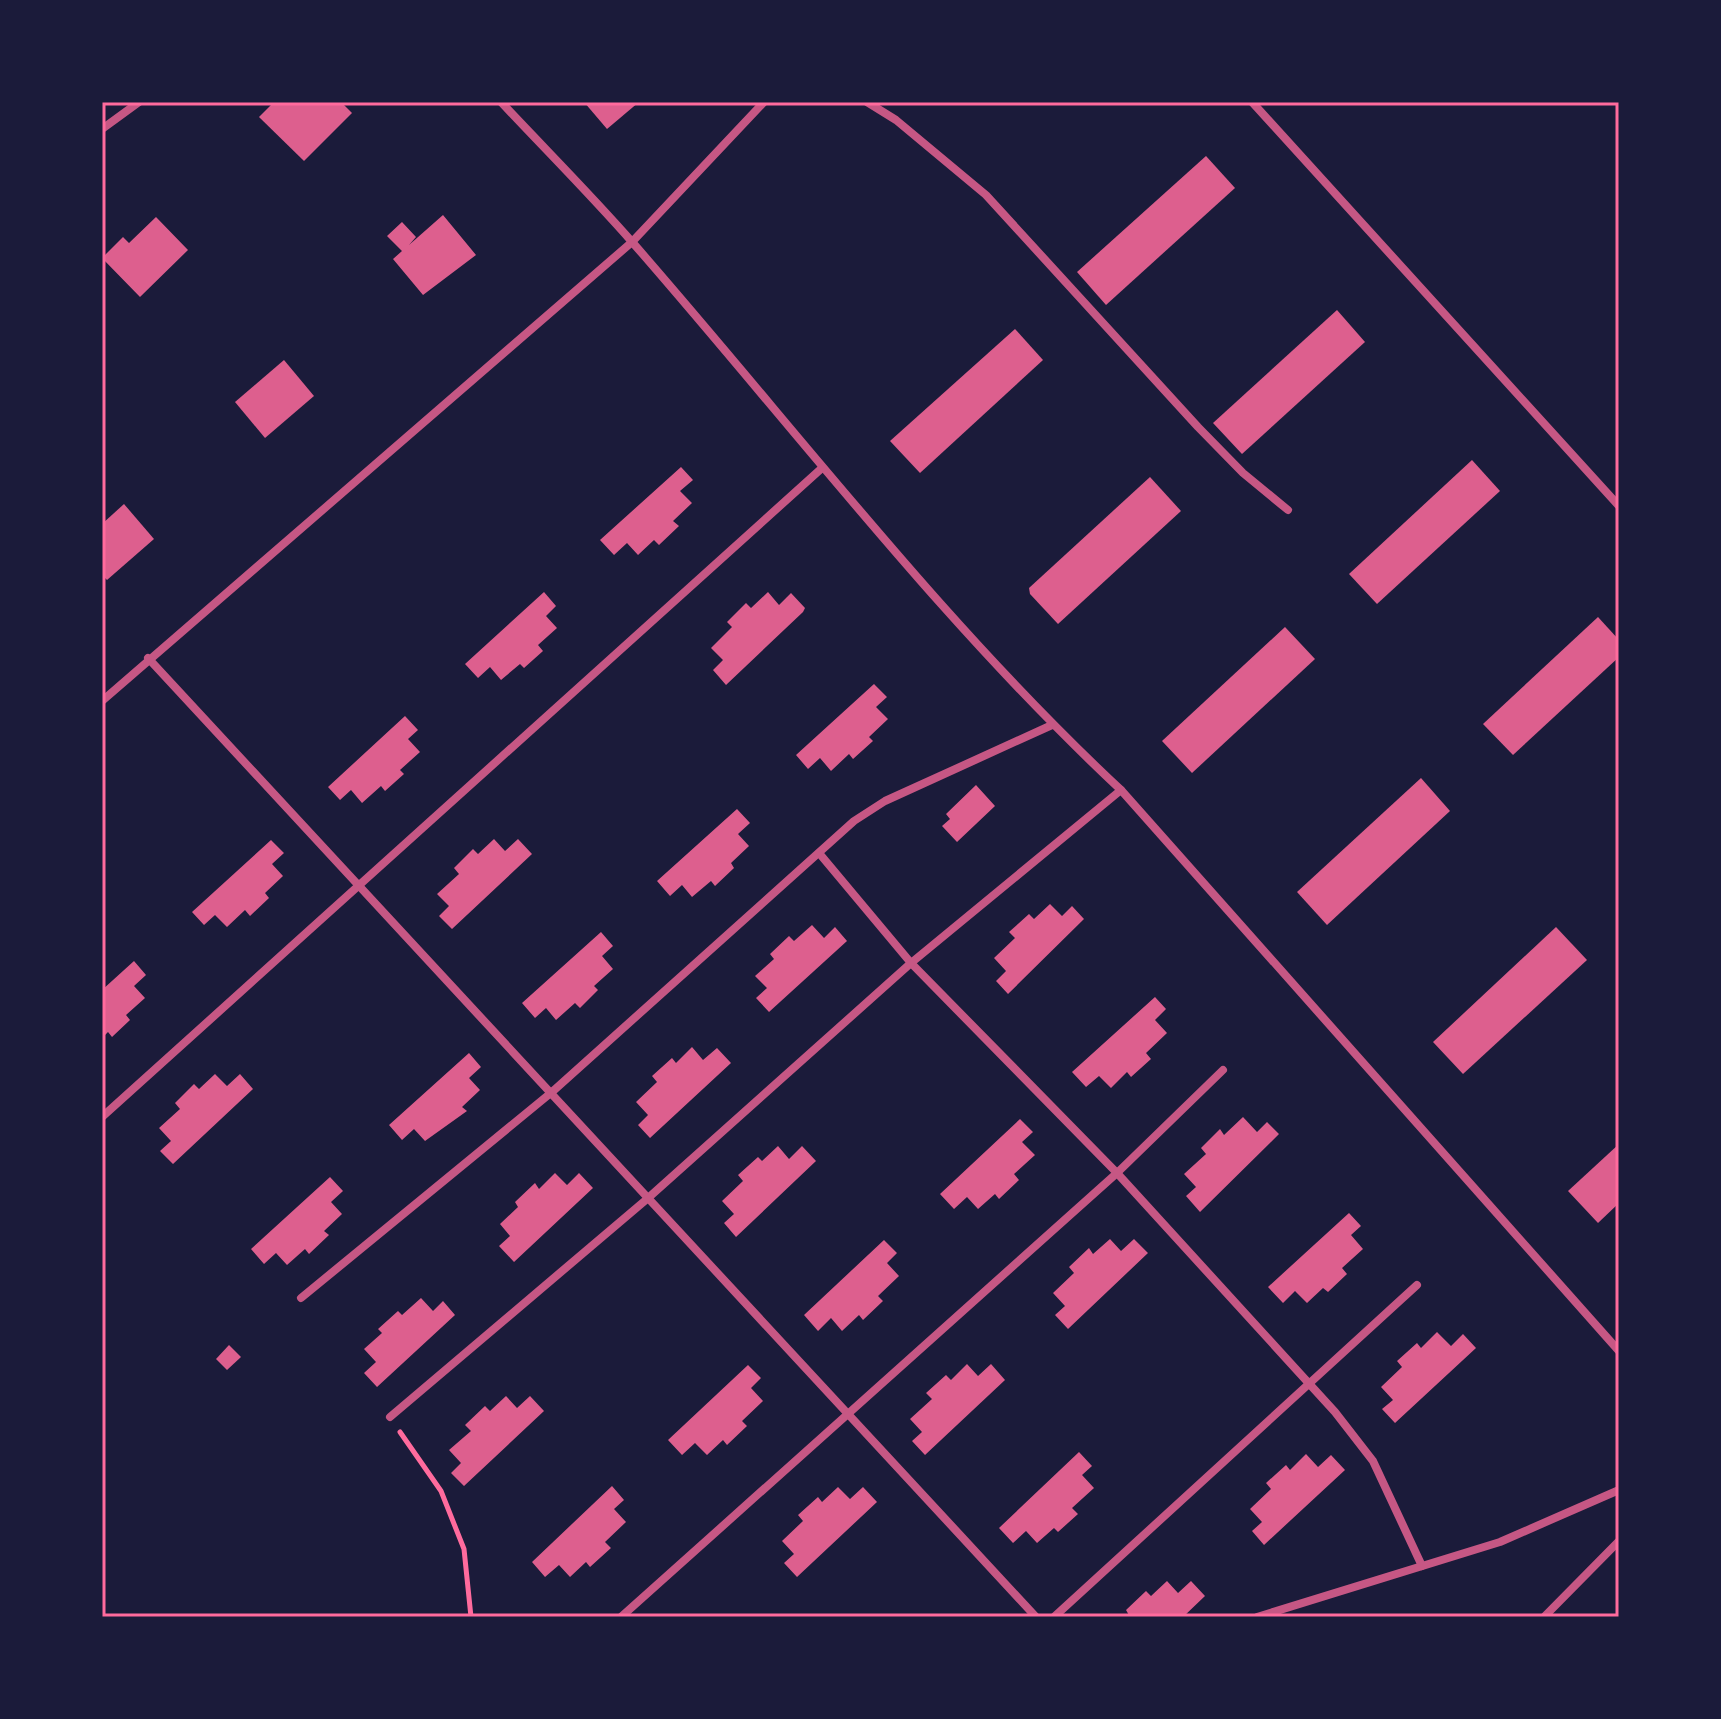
<svg xmlns="http://www.w3.org/2000/svg" width="1721" height="1719" font-family="'Alegreya Sans',sans-serif">
  <rect width="100%" height="100%" fill="#1b1b3a"/>
  <g fill="#dd5f8e">
    <path d="M 274,102 L 341,102 L 352,113 L 304,161 L 259,117 Z"/>
    <path d="M 584,102 L 639,102 L 607,129 Z"/>
    <path d="M 1206,156 L 1235,188 L 1106,305 L 1077,272 Z"/>
    <path d="M 443,215 L 476,255 L 423,295 L 393,259 L 402,251 L 387,236 L 402,222 L 416,237 L 409,245 Z"/>
    <path d="M 156,217 L 188,250 L 140,297 L 102,258 L 123,237 L 129,243 Z"/>
    <path d="M 1337,310 L 1365,342 L 1242,454 L 1213,423 Z"/>
    <path d="M 1015,329 L 1043,360 L 920,473 L 890,441 Z"/>
    <path d="M 284,360 L 314,396 L 265,438 L 235,402 Z"/>
    <path d="M 1472,460 L 1500,491 L 1377,604 L 1349,574 Z"/>
    <path d="M 681,467 L 693,480 L 680,491 L 692,503 L 673,521 L 679,526 L 659,545 L 654,540 L 638,555 L 627,543 L 614,555 L 600,540 Z"/>
    <path d="M 1150,477 L 1181,511 L 1058,624 L 1030,594 L 1029,588 Z"/>
    <path d="M 124,504 L 154,539 L 107,580 L 102,575 L 102,524 Z"/>
    <path d="M 544,592 L 556,606 L 546,616 L 557,628 L 538,645 L 543,651 L 524,668 L 520,664 L 501,680 L 490,667 L 478,678 L 465,664 Z"/>
    <path d="M 768,592 L 779,605 L 791,593 L 805,608 L 803,612 L 726,685 L 713,670 L 723,660 L 711,648 L 732,627 L 727,622 L 746,603 L 751,608 Z"/>
    <path d="M 1598,617 L 1619,640 L 1619,657 L 1513,755 L 1483,724 Z"/>
    <path d="M 1285,627 L 1315,659 L 1192,773 L 1162,741 Z"/>
    <path d="M 874,684 L 887,697 L 876,707 L 888,719 L 869,737 L 873,741 L 853,759 L 849,754 L 831,771 L 820,758 L 808,769 L 796,755 Z"/>
    <path d="M 405,716 L 418,730 L 408,739 L 420,752 L 400,770 L 404,774 L 385,791 L 381,786 L 362,803 L 351,790 L 340,800 L 328,787 Z"/>
    <path d="M 1421,778 L 1450,811 L 1327,925 L 1297,892 Z"/>
    <path d="M 976,785 L 995,806 L 957,842 L 942,826 L 950,819 L 946,814 Z"/>
    <path d="M 737,809 L 750,823 L 738,834 L 749,846 L 731,863 L 734,868 L 715,886 L 711,881 L 692,897 L 682,885 L 670,896 L 657,881 Z"/>
    <path d="M 494,839 L 505,851 L 518,839 L 532,854 L 452,929 L 439,916 L 449,906 L 437,894 L 459,874 L 454,868 L 473,849 L 478,854 Z"/>
    <path d="M 271,840 L 284,853 L 272,864 L 283,876 L 265,893 L 269,898 L 250,916 L 245,910 L 227,927 L 215,915 L 204,925 L 192,912 Z"/>
    <path d="M 1050,904 L 1062,916 L 1072,906 L 1084,919 L 1008,994 L 996,981 L 1006,971 L 994,958 L 1015,938 L 1009,932 L 1029,914 L 1034,919 Z"/>
    <path d="M 812,925 L 824,938 L 835,927 L 847,941 L 769,1012 L 756,998 L 767,988 L 755,976 L 774,959 L 770,954 L 789,936 L 794,941 Z"/>
    <path d="M 1556,927 L 1587,960 L 1463,1074 L 1433,1042 Z"/>
    <path d="M 601,932 L 613,946 L 602,956 L 613,969 L 594,986 L 598,990 L 580,1008 L 575,1003 L 556,1020 L 546,1008 L 535,1018 L 522,1003 Z"/>
    <path d="M 134,961 L 146,975 L 134,986 L 145,998 L 126,1015 L 130,1020 L 112,1037 L 108,1032 L 102,1038 L 102,990 Z"/>
    <path d="M 1155,997 L 1166,1009 L 1155,1020 L 1167,1033 L 1146,1053 L 1151,1059 L 1131,1077 L 1127,1072 L 1111,1088 L 1099,1076 L 1086,1087 L 1072,1072 Z"/>
    <path d="M 692,1047 L 703,1060 L 717,1048 L 731,1063 L 650,1138 L 638,1125 L 648,1115 L 636,1102 L 657,1082 L 652,1076 L 672,1058 L 676,1063 Z"/>
    <path d="M 469,1053 L 481,1067 L 469,1078 L 480,1090 L 462,1107 L 467,1111 L 425,1141 L 414,1129 L 402,1140 L 389,1125 Z"/>
    <path d="M 215,1074 L 227,1086 L 240,1074 L 253,1089 L 173,1164 L 160,1151 L 171,1141 L 159,1128 L 180,1109 L 175,1103 L 194,1084 L 199,1089 Z"/>
    <path d="M 1243,1117 L 1257,1132 L 1267,1122 L 1279,1134 L 1200,1212 L 1186,1196 L 1196,1187 L 1184,1174 L 1206,1154 L 1201,1148 L 1220,1129 L 1224,1135 Z"/>
    <path d="M 1020,1119 L 1033,1132 L 1022,1142 L 1035,1155 L 1014,1174 L 1019,1180 L 999,1199 L 995,1194 L 978,1209 L 967,1197 L 954,1209 L 940,1194 Z"/>
    <path d="M 1619,1144 L 1619,1203 L 1598,1223 L 1568,1191 Z"/>
    <path d="M 778,1146 L 789,1159 L 802,1146 L 816,1161 L 736,1237 L 724,1223 L 734,1214 L 722,1201 L 743,1181 L 738,1175 L 758,1157 L 762,1161 Z"/>
    <path d="M 555,1173 L 567,1185 L 579,1173 L 593,1188 L 514,1262 L 499,1246 L 510,1236 L 500,1224 L 518,1207 L 515,1202 L 535,1183 L 539,1189 Z"/>
    <path d="M 330,1177 L 343,1191 L 331,1202 L 342,1214 L 324,1231 L 329,1235 L 309,1254 L 305,1249 L 287,1265 L 276,1253 L 264,1264 L 251,1249 Z"/>
    <path d="M 1349,1213 L 1361,1226 L 1351,1235 L 1363,1249 L 1342,1268 L 1347,1274 L 1328,1292 L 1323,1288 L 1307,1303 L 1295,1291 L 1283,1303 L 1268,1287 Z"/>
    <path d="M 1110,1239 L 1121,1251 L 1134,1239 L 1148,1253 L 1068,1329 L 1055,1315 L 1065,1306 L 1053,1293 L 1074,1273 L 1069,1267 L 1089,1248 L 1093,1254 Z"/>
    <path d="M 884,1240 L 897,1253 L 887,1263 L 899,1276 L 878,1296 L 883,1301 L 863,1320 L 859,1315 L 842,1331 L 831,1318 L 818,1331 L 804,1315 Z"/>
    <path d="M 421,1298 L 433,1311 L 443,1301 L 455,1315 L 377,1387 L 364,1373 L 376,1362 L 364,1349 L 382,1333 L 378,1329 L 398,1311 L 402,1315 Z"/>
    <path d="M 1437,1332 L 1451,1346 L 1463,1334 L 1476,1348 L 1395,1423 L 1382,1409 L 1393,1400 L 1381,1387 L 1402,1367 L 1397,1361 L 1417,1343 L 1421,1348 Z"/>
    <path d="M 229,1345 L 241,1357 L 227,1370 L 216,1359 Z"/>
    <path d="M 967,1364 L 978,1376 L 991,1364 L 1005,1380 L 925,1455 L 912,1441 L 922,1432 L 910,1419 L 932,1399 L 926,1393 L 946,1375 L 951,1380 Z"/>
    <path d="M 748,1365 L 761,1378 L 751,1388 L 763,1401 L 742,1421 L 747,1426 L 727,1445 L 723,1440 L 707,1455 L 695,1443 L 682,1455 L 668,1440 Z"/>
    <path d="M 506,1396 L 517,1408 L 530,1396 L 544,1411 L 464,1486 L 451,1473 L 461,1463 L 449,1450 L 471,1431 L 465,1425 L 485,1406 L 490,1411 Z"/>
    <path d="M 1079,1452 L 1092,1466 L 1082,1475 L 1094,1488 L 1072,1508 L 1078,1514 L 1058,1532 L 1054,1528 L 1037,1543 L 1026,1531 L 1013,1543 L 999,1528 Z"/>
    <path d="M 1306,1454 L 1318,1467 L 1331,1455 L 1345,1470 L 1264,1545 L 1252,1531 L 1262,1522 L 1250,1509 L 1271,1489 L 1266,1483 L 1286,1465 L 1290,1470 Z"/>
    <path d="M 612,1486 L 624,1500 L 614,1509 L 626,1522 L 605,1542 L 611,1548 L 590,1567 L 586,1562 L 570,1577 L 559,1565 L 545,1577 L 532,1562 Z"/>
    <path d="M 838,1487 L 850,1499 L 863,1487 L 877,1502 L 797,1577 L 784,1563 L 794,1554 L 782,1541 L 803,1521 L 798,1515 L 818,1497 L 822,1502 Z"/>
    <path d="M 1167,1581 L 1178,1593 L 1191,1581 L 1205,1596 L 1183,1617 L 1130,1617 L 1126,1610 L 1146,1591 L 1151,1596 Z"/>
  </g>
  <g fill="none" stroke-linecap="round" stroke-linejoin="round">
    <path stroke="#ff6b9d" stroke-width="5" d="M 400,1432 L 441,1491 L 464,1549 L 471,1617"/>
    <g stroke="#c65784" stroke-width="8">
      <path d="M 501,102 C 545,149 591,195 633,243 C 794,427 942,623 1121,790 L 1619,1351"/>
      <path d="M 867,102 L 896,120 L 986,195 L 1198,427 L 1243,473 L 1288,510"/>
      <path d="M 1252,102 L 1619,506"/>
      <path d="M 102,129 L 139,102"/>
      <path d="M 148,658 L 1036,1617"/>
      <path d="M 102,701 L 632,242 L 764,102"/>
      <path d="M 819,853 L 911,963 L 1117,1173 L 1335,1412 L 1373,1461 L 1422,1566"/>
      <path d="M 102,1117 L 822,468"/>
      <path d="M 301,1298 L 552,1092 L 854,821 L 885,801 L 1052,725"/>
      <path d="M 390,1417 L 647,1199 L 911,963 L 1121,790"/>
      <path d="M 621,1617 L 1117,1173 L 1223,1070"/>
      <path d="M 1054,1617 L 1417,1285"/>
      <path d="M 1257,1617 L 1500,1542 L 1619,1490"/>
      <path d="M 1544,1617 L 1619,1541"/>
    </g>
  </g>
  <rect width="1721" height="1719" fill="none" stroke="#1b1b3a" stroke-width="208"/>
  <rect x="104" y="104" width="1513" height="1511" fill="none" stroke="#ff6b9d" stroke-width="3"/>
</svg>
